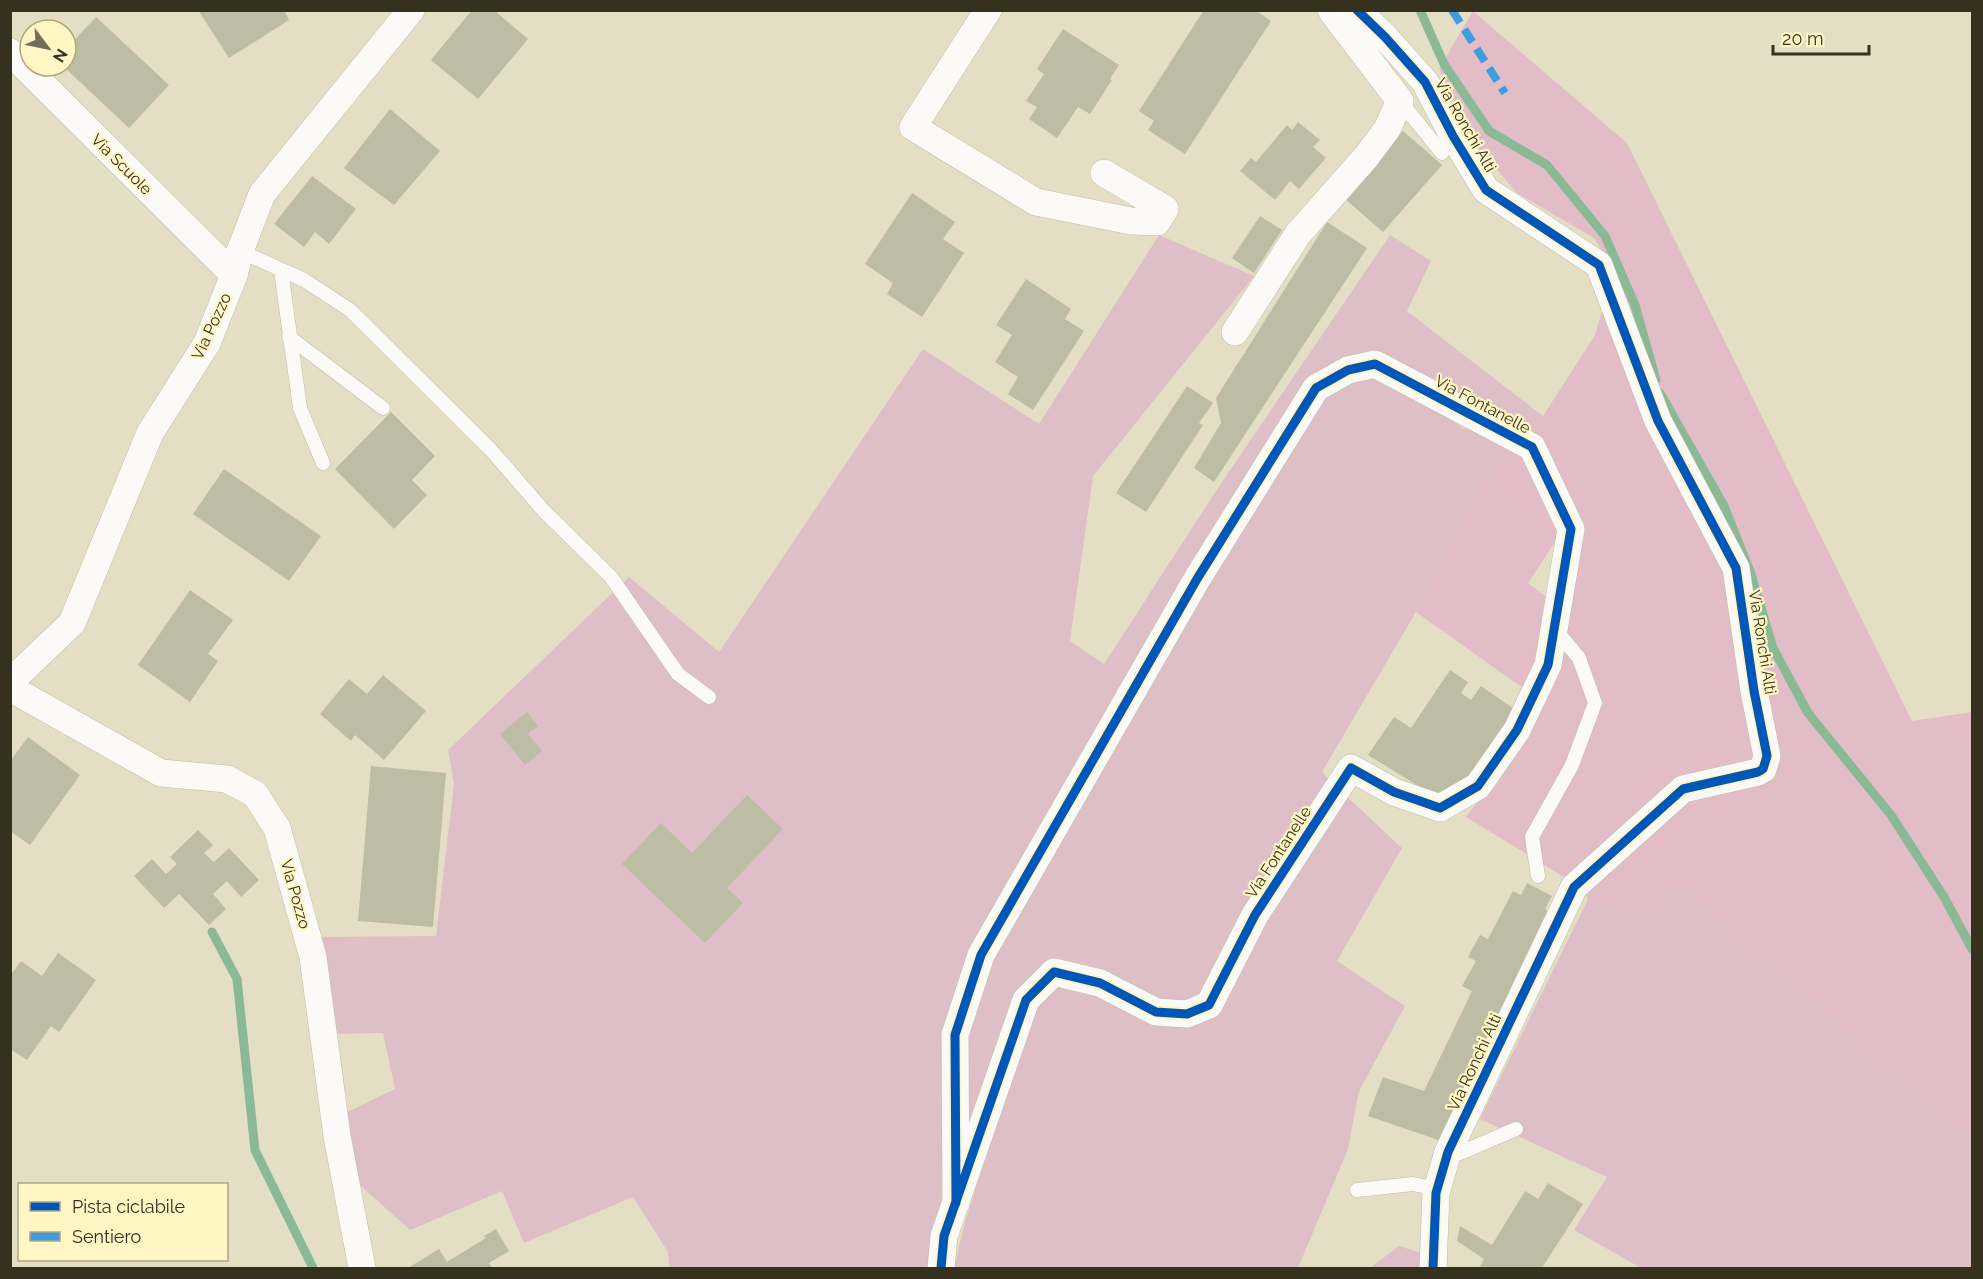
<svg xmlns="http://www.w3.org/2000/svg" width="1983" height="1279" font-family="Raleway,sans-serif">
  <rect width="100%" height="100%" fill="#e4dfc4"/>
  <g fill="#debfc7">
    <path d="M 1159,235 L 1254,276 L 1093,476 L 1070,641 L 1104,664 L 1216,491 L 1390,235 L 1431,261 L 1407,311 L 1543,416 L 1527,435 L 1390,365 L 1313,383 L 947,1030 L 941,1093 L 950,1202 L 932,1268 L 669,1268 L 668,1252 L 633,1197 L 524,1243 L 502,1191 L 410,1230 L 343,1170 L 337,1117 L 395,1089 L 383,1033 L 333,1034 L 299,937 L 436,936 L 454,784 L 448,750 L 629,577 L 719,652 L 923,349 L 1039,424 Z"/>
    <path d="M 1378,373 L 1463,428 L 1516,447 L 1479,489 L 1416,612 L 1322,772 L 1331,782 L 1203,996 L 1188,1008 L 1047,966 L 961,1176 L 962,1052 L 987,961 L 1316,401 L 1348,381 Z"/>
    <path d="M 1343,793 L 1402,848 L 1337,961 L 1405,1006 L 1359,1091 L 1348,1149 L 1298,1268 L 954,1268 L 964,1226 L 1030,1014 L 1062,979 L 1183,1026 Z"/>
    <path d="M 1677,879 L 1972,1140 L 1972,1268 L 1641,1268 L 1574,1230 L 1607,1177 L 1480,1119 L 1588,899 L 1635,917 Z"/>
    <path d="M 1399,1246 L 1428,1255 L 1428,1268 L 1370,1268 Z"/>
  </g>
  <g fill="#e2bdc8">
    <path d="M 1473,11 L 1627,143 L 1912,721 L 1972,712 L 1972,1140 L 1677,880 L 1635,917 L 1588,899 L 1580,887 L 1686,793 L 1775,773 L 1745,592 L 1772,644 L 1744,550 L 1715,483 L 1663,413 L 1608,261 L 1594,238 L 1517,193 L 1473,142 L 1439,69 Z"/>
    <path d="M 1603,307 L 1734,570 L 1757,762 L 1680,783 L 1569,880 L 1466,817 L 1520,745 L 1578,524 L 1527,435 L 1543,416 L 1595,335 Z"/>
    <path d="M 1516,447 L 1555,510 L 1559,536 L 1528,583 L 1548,598 L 1530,693 L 1416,612 L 1479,489 Z"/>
  </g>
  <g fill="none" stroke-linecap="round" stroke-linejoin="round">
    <g stroke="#8ab996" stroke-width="9">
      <path d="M 1420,10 L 1444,64 L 1489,131 L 1547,165 L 1605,236 L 1635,305 L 1656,380"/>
      <path d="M 1660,393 L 1724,506 L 1751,574 L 1773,648 L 1808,713 L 1891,815 L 1944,897 L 1972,949"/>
      <path d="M 212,932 L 237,979 L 255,1150 L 313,1268"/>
    </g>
  </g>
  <g fill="#bcbda4">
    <path d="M 198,10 L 284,10 L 289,20 L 229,58 Z"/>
    <path d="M 472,10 L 494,10 L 528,39 L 478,99 L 431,60 Z"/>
    <path d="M 1204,10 L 1255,10 L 1271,21 L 1185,154 L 1148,130 L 1154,121 L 1139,111 Z"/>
    <path d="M 96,17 L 169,85 L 129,128 L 63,66 L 66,66 L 66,49 Z"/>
    <path d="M 1063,29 L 1119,65 L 1110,79 L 1112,80 L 1090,114 L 1078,107 L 1057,138 L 1029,119 L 1037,107 L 1026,101 L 1044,74 L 1037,69 Z"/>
    <path d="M 390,109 L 440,151 L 394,205 L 344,168 Z"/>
    <path d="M 1298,122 L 1320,140 L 1313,147 L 1326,158 L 1299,189 L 1290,181 L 1275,200 L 1240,171 L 1251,158 L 1256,162 L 1287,125 L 1292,130 Z"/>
    <path d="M 1403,131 L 1442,165 L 1383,232 L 1344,198 Z"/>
    <path d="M 312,176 L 356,209 L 329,244 L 315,232 L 304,247 L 274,224 Z"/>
    <path d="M 912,193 L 955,222 L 943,239 L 964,253 L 922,317 L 887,294 L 893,283 L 865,264 Z"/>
    <path d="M 1260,216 L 1282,230 L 1254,273 L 1232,258 Z"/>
    <path d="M 1327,222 L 1367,248 L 1214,482 L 1194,468 L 1221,423 L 1216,398 Z"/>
    <path d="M 1026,279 L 1071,309 L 1065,319 L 1084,331 L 1033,410 L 1008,394 L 1018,377 L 995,362 L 1012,335 L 996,325 Z"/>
    <path d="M 1187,386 L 1213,403 L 1199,423 L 1203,425 L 1146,512 L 1116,493 Z"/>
    <path d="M 391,412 L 435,456 L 412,480 L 427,495 L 394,529 L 335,469 Z"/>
    <path d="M 224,469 L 321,536 L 289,581 L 193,514 Z"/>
    <path d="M 190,590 L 233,620 L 208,654 L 218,661 L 190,702 L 138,665 Z"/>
    <path d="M 1450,670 L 1468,682 L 1461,693 L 1471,700 L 1481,686 L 1517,711 L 1471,779 L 1438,798 L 1368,755 L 1394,717 L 1411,728 Z"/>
    <path d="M 383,675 L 426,711 L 384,760 L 355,735 L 351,741 L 320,714 L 349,679 L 367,694 Z"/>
    <path d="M 527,712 L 538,726 L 528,734 L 542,751 L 525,765 L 500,734 Z"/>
    <path d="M 28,737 L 80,775 L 30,845 L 10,831 L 10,761 Z"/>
    <path d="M 371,766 L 446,773 L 433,927 L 358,921 Z"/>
    <path d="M 747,795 L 783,829 L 727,888 L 743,903 L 705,943 L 622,864 L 661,823 L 692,853 Z"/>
    <path d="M 198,830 L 213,845 L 204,853 L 214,862 L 229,848 L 259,880 L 241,897 L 227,881 L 213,894 L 226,909 L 209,925 L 179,894 L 164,908 L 134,876 L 152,859 L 166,874 L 177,864 L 170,857 Z"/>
    <path d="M 1527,883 L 1552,896 L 1545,909 L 1552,912 L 1447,1143 L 1368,1116 L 1383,1077 L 1424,1091 L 1472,991 L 1462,986 L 1476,961 L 1468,957 L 1480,935 L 1488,939 L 1513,891 L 1521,895 Z"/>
    <path d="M 58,953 L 96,980 L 59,1032 L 51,1026 L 27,1060 L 10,1049 L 10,976 L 21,961 L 42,976 Z"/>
    <path d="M 1548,1183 L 1583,1204 L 1542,1268 L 1479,1268 L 1484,1259 L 1457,1241 L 1460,1226 L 1492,1245 L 1525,1191 L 1538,1199 Z"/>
    <path d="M 496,1229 L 509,1251 L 489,1263 L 492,1268 L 408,1268 L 439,1249 L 447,1262 L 486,1238 L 484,1236 Z"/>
  </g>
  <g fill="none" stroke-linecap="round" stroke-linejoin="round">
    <defs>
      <g id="service">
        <path d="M 1400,101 L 1442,153"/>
        <path d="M 240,251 L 304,280 L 350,310 L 490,449 L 544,511 L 611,577 L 678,674 L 709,697"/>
        <path d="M 281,270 L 300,408 L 323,463"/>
        <path d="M 289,337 L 383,408"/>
        <path d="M 1538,876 L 1532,837 L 1572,765 L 1595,703 L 1579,658 L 1554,628"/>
        <path d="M 1448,1152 L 1460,1153 L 1516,1129"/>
        <path d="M 1357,1190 L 1413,1184 L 1437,1189"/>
      </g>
      <g id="minor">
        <path d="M 988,10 L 913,127 L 1036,202 L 1131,221 L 1157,222 L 1165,209 L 1104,173"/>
        <path d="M 1357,10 L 1385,37 L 1425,82 L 1453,136 L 1486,190 L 1599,265 L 1658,421 L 1736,568 L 1754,691 L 1767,756 L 1763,769 L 1758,772 L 1683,789 L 1574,887 L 1448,1152 L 1436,1193 L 1433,1268"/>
        <path d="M 10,52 L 234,275"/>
        <path d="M 1235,332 L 1298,234 L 1366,157 L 1387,129 L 1400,101 L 1331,10"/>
        <path d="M 10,682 L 72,623 L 150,433 L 207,343 L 234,275 L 240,251 L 262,194 L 411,10"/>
        <path d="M 10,688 L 161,773 L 227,779 L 255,794 L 277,828 L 313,957 L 337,1136 L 362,1268"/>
        <path d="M 941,1268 L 944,1236 L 1026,1000 L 1054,972 L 1100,983 L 1156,1012 L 1187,1014 L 1209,1005 L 1255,915 L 1351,768 L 1394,792 L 1440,808 L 1478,786 L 1517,730 L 1548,665 L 1571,529 L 1532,447 L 1375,364 L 1348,370 L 1316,388 L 1197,579 L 981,955 L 955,1035 L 956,1203"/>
      </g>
    </defs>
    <use href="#service" stroke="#c0bca6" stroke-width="15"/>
    <use href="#minor" stroke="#c0bca6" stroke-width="28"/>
    <use href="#service" stroke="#fbfaf6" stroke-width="14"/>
    <use href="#minor" stroke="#fbfaf6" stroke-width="27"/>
    <path stroke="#3e9de0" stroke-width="8" stroke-dasharray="15 8" stroke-linecap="butt" d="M 1452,10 L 1505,93"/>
    <defs>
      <g id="cycleway">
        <path d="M 1357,10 L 1385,37 L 1425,82 L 1453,136 L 1486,190 L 1599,265 L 1658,421 L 1736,568 L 1754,691 L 1767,756 L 1763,769 L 1758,772 L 1683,789 L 1574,887 L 1448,1152 L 1436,1193 L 1433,1268"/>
        <path d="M 941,1268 L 944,1236 L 1026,1000 L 1054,972 L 1100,983 L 1156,1012 L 1187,1014 L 1209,1005 L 1255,915 L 1351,768 L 1394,792 L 1440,808 L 1478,786 L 1517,730 L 1548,665 L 1571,529 L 1532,447 L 1375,364 L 1348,370 L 1316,388 L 1197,579 L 981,955 L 955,1035 L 956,1203"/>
      </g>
    </defs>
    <use href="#cycleway" stroke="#fff6c4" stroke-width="13"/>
    <use href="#cycleway" stroke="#0057b8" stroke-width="9"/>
  </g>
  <g text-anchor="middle" stroke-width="4.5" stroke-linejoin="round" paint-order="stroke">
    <g font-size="16" fill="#35311e" stroke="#fff6c4">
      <text transform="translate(1466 125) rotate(60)" y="6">Via Ronchi Alti</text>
      <text transform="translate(122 164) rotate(45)" y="6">Via Scuole</text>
      <text transform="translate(211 326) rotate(-65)" y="6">Via Pozzo</text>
      <text transform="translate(1483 404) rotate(28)" y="6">Via Fontanelle</text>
      <text transform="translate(1763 642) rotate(81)" y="6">Via Ronchi Alti</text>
      <text transform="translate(1278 852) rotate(-57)" y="6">Via Fontanelle</text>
      <text transform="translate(296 894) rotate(74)" y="6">Via Pozzo</text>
      <text transform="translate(1474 1062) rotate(-65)" y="6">Via Ronchi Alti</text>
    </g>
  </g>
  <rect width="1983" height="1279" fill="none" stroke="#35311e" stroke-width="24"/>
  <rect x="18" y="1183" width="210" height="78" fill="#fff6c4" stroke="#aea782" stroke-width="1.5"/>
  <rect x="30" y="1202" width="30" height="9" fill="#0057b8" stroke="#aea782" stroke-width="1.5"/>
  <text x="72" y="1213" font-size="18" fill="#35311e">Pista ciclabile</text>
  <rect x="30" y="1232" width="30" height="9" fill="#3e9de0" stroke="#aea782" stroke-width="1.5"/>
  <text x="72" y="1243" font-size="18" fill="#35311e">Sentiero</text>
  <g transform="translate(48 48) rotate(122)"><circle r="28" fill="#fff6c4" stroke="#aea782" stroke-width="1.5"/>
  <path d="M0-4.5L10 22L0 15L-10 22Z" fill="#726e58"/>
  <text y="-9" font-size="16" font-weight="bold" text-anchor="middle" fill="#35311e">N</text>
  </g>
  <path d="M1773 45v9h96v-9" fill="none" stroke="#35311e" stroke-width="3"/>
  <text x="1782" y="45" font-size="18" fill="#35311e" stroke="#fff6c4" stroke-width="4.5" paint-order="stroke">20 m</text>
</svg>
